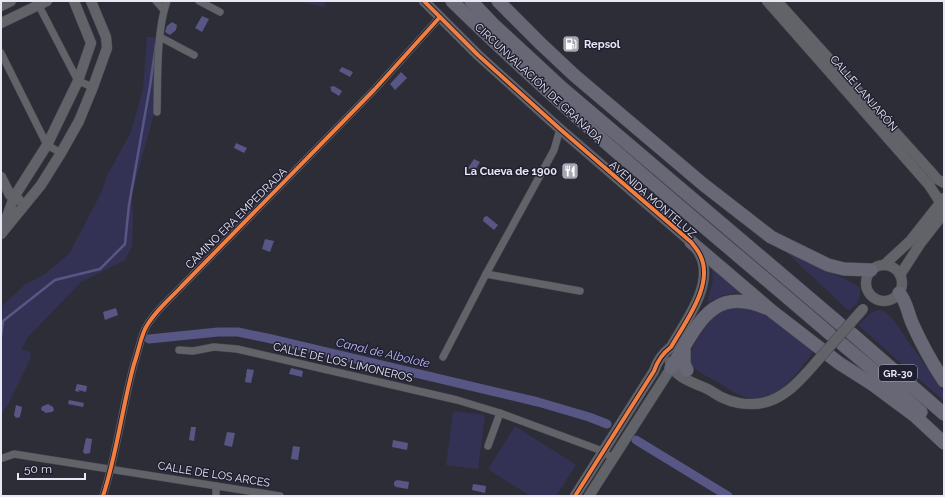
<svg xmlns="http://www.w3.org/2000/svg" width="945" height="497" font-family="Raleway,sans-serif">
  <rect width="100%" height="100%" fill="#2d2d37"/>
  <g fill="#343254">
    <path d="M 301,1 L 325,1 L 325,7 L 308,4 Z"/>
    <path d="M 147,37 L 156,37 L 153,117 L 132,194 L 133,217 L 132,246 L 125,260 L 81,282 L 28,337 L 21,349 L 30,352 L 31,357 L 9,403 L 1,414 L 1,307 L 26,284 L 45,274 L 69,254 L 101,193 L 107,176 L 131,132 L 143,89 Z"/>
    <path d="M 783,249 L 855,284 L 860,288 C 861,301 857,303 849,311 Z"/>
    <path d="M 712,269 L 742,293 C 728,293 719,296 707,303 L 713,280 Z"/>
    <path d="M 738,307 L 753,310 L 774,319 L 814,351 C 799,370 777,406 748,398 C 736,395 726,387 716,381 C 707,376 693,371 690,361 C 686,351 710,320 718,313 C 725,308 731,308 738,307 Z"/>
    <path d="M 878,310 L 884,311 L 892,318 L 944,392 L 944,401 L 858,325 L 871,313 Z"/>
    <path d="M 453,411 L 485,415 L 478,469 L 446,465 Z"/>
    <path d="M 515,426 L 576,465 L 556,496 L 530,496 L 488,469 Z"/>
  </g>
  <g fill="#585685">
    <path d="M 202,16 L 209,19 L 202,32 L 195,28 Z"/>
    <path d="M 172,22 L 177,25 L 176,30 L 170,35 L 165,32 L 167,26 Z"/>
    <path d="M 342,67 L 353,72 L 350,77 L 339,71 Z"/>
    <path d="M 401,72 L 407,78 L 395,90 L 390,84 Z"/>
    <path d="M 334,86 L 342,91 L 339,96 L 331,91 L 331,89 L 330,87 Z"/>
    <path d="M 236,143 L 247,148 L 244,153 L 234,148 Z"/>
    <path d="M 474,159 L 480,162 L 474,172 L 468,168 Z"/>
    <path d="M 487,216 L 498,225 L 494,230 L 483,221 L 484,217 Z"/>
    <path d="M 265,239 L 274,241 L 270,252 L 262,249 Z"/>
    <path d="M 116,308 L 118,315 L 105,320 L 103,312 Z"/>
    <path d="M 291,368 L 303,371 L 302,377 L 289,374 Z"/>
    <path d="M 247,369 L 254,370 L 251,383 L 245,382 Z"/>
    <path d="M 77,384 L 87,386 L 86,392 L 78,390 L 80,392 L 75,391 Z"/>
    <path d="M 69,400 L 84,403 L 83,407 L 68,404 Z"/>
    <path d="M 48,404 L 53,407 L 54,410 L 52,412 L 45,413 L 44,411 L 42,411 L 41,408 L 43,406 Z"/>
    <path d="M 16,405 L 22,407 L 20,417 L 16,418 L 14,415 Z"/>
    <path d="M 191,427 L 196,427 L 194,441 L 189,440 Z"/>
    <path d="M 227,432 L 235,433 L 232,447 L 224,445 Z"/>
    <path d="M 86,438 L 92,439 L 90,453 L 85,454 L 83,452 Z"/>
    <path d="M 393,440 L 408,443 L 407,450 L 392,447 Z"/>
    <path d="M 293,446 L 300,447 L 298,460 L 291,459 Z"/>
    <path d="M 397,480 L 409,482 L 408,489 L 396,487 L 394,485 L 394,482 Z"/>
    <path d="M 473,484 L 486,486 L 485,493 L 472,490 Z"/>
  </g>
  <g fill="none" stroke-linecap="round" stroke-linejoin="round">
    <path stroke="#585685" stroke-width="2.5" d="M 1,336 L 3,321 L 55,280 L 100,269 L 125,244 L 129,205 L 150,86 L 156,44"/>
    <g stroke="#585685" stroke-width="9">
      <path d="M 149,339 L 218,332 L 238,332 L 267,338 L 538,402 L 589,417 L 607,424"/>
      <path d="M 636,440 L 728,496"/>
    </g>
    <defs>
      <g id="street">
        <path d="M 156,1 L 164,10"/>
        <path d="M 199,1 L 220,12"/>
        <path d="M 37,2 L 78,81 L 93,87"/>
        <path d="M 160,37 L 194,55"/>
        <path d="M 1,53 L 47,145 L 61,153"/>
        <path d="M 157,112 C 158,78 156,32 167,1"/>
        <path d="M 486,274 L 580,291"/>
        <path d="M 179,350 L 193,351 L 214,347 L 237,349 L 457,400 L 500,413 L 597,449 L 613,458"/>
        <path d="M 443,357 L 486,274 L 554,150 L 560,129"/>
        <path d="M 488,446 L 500,413"/>
        <path d="M 3,458 L 14,454 L 280,496"/>
        <path d="M 103,496 C 117,453 122,408 134,364 C 138,353 140,340 145,329 C 153,313 169,300 181,287 L 374,90 L 440,17"/>
        <path d="M 216,496 L 216,486"/>
      </g>
      <g id="secondary">
        <path d="M 424,1 L 478,55 L 560,129 L 691,242 C 694,246 698,250 700,255 C 715,284 685,322 671,347 C 663,353 657,362 654,371 L 575,496"/>
        <path d="M 767,1 L 929,185 L 940,202"/>
        <path d="M 777,1 L 932,173 L 937,179 L 944,183"/>
        <path d="M 1,6 L 11,1"/>
        <path d="M 1,23 L 47,1"/>
        <path d="M 1,177 L 10,195 L 19,200"/>
        <path d="M 4,225 L 14,197 L 47,145 L 78,81 L 91,43 L 74,1"/>
        <path d="M 1,234 L 41,185 L 61,153 L 79,121 L 93,87 L 107,48 L 106,37 L 91,1"/>
        <circle cx="884" cy="283" r="18"/>
        <path d="M 884,265 L 910,241 L 944,198"/>
        <path d="M 900,275 L 920,244 L 944,213"/>
        <path d="M 670,362 C 673,376 691,382 703,387 C 709,389 715,394 721,397 C 727,400 733,402 739,403 C 743,404 747,404 751,404 C 780,405 800,381 818,360"/>
        <path d="M 589,496 L 671,368"/>
      </g>
      <g id="highway">
        <path d="M 452,1 C 572,119 702,224 830,334"/>
        <path d="M 471,1 L 494,25 L 561,87 L 840,324"/>
        <path d="M 498,1 L 540,43 L 574,75 L 704,185 L 771,237 L 828,265 L 844,269 L 871,270"/>
        <path d="M 691,242 L 773,312 L 839,363 L 872,384 L 915,416 L 944,443"/>
        <path d="M 899,293 C 907,301 908,315 913,325 C 922,345 932,363 944,381"/>
        <path d="M 851,333 L 944,414"/>
        <path d="M 842,344 L 896,389 L 921,412"/>
        <path d="M 684,348 L 684,364 L 687,370"/>
        <path d="M 671,368 C 697,328 710,284 766,308"/>
      </g>
    </defs>
    <use href="#street" stroke="#494951" stroke-width="8"/>
    <use href="#secondary" stroke="#494951" stroke-width="11"/>
    <use href="#highway" stroke="#494951" stroke-width="14"/>
    <use href="#street" stroke="#626269" stroke-width="7"/>
    <use href="#secondary" stroke="#626269" stroke-width="10"/>
    <use href="#highway" stroke="#686775" stroke-width="13"/>
    <defs>
      <path id="secondary-bridge" d="M 818,360 L 863,309"/>
    </defs>
    <use href="#secondary-bridge" stroke="#494951" stroke-width="11" stroke-linecap="butt"/>
    <use href="#secondary-bridge" stroke="#626269" stroke-width="10"/>
    <defs>
      <g id="cycleway">
        <path d="M 424,1 L 478,55 L 560,129 L 691,242 C 694,246 698,250 700,255 C 715,284 685,322 671,347 C 663,353 657,362 654,371 L 575,496"/>
        <path d="M 103,496 C 117,453 122,408 134,364 C 138,353 140,340 145,329 C 153,313 169,300 181,287 L 374,90 L 440,17"/>
      </g>
    </defs>
    <use href="#cycleway" stroke="#201f31" stroke-width="6"/>
    <use href="#cycleway" stroke="#f27e40" stroke-width="4"/>
  </g>
  <defs>
    <symbol id="fuel-square" viewBox="-11 -11 22 22"><rect x="-9" y="-9" width="18" height="18" rx="4" fill="#a7a7b2" stroke="#201f31"/><path d="M-5.5-6h7V0h2V4h1.3V-2.5L3-4.5l.8-.8L6-3V5H2.5V1h-1V6h-7ZM-4.2-4.7v3.2H.2V-4.7Z" fill="#fff"/></symbol>
    <symbol id="restaurant-square" viewBox="-11 -11 22 22"><rect x="-9" y="-9" width="18" height="18" rx="4" fill="#a7a7b2" stroke="#201f31"/><path d="M-5-6h1v4h1v-4h1v4h1v-4h1v5L-1.5 .5V6h-2V.5L-5-1ZM5-6V6H3V1.5H1.5Q1.5-4 5-6Z" fill="#fff"/></symbol>
  </defs>
  <g fill-rule="evenodd">
    <use href="#fuel-square" x="561" y="34" width="20" height="20"/>
    <use href="#restaurant-square" x="560" y="161" width="20" height="20"/>
  </g>
  <g text-anchor="middle" stroke-width="3" stroke-linejoin="round" paint-order="stroke">
    <rect fill="#201f31" stroke="#acacba" stroke-width="1" x="879" y="365" width="38" height="16" rx="3"/>
    <g font-size="10" font-weight="bold" fill="#e8e8f4">
      <text x="898" y="377">GR-30</text>
    </g>
    <g font-size="11" font-weight="bold" fill="#e8e8f4" stroke="#201f31" text-anchor="start">
      <text x="584" y="48">Repsol</text>
      <text x="557" y="175" text-anchor="end">La Cueva de 1900</text>
    </g>
    <g font-size="11" fill="#e8e8f4" stroke="#201f31">
      <text transform="translate(539 83) rotate(43)" y="4">CIRCUNVALACIÓN DE GRANADA</text>
      <text transform="translate(864 93) rotate(49)" y="4">CALLE LANJARÓN</text>
      <text transform="translate(653 199) rotate(41)" y="4">AVENIDA MONTELUZ</text>
      <text transform="translate(236 218) rotate(-45)" y="4">CAMINO ERA EMPEDRADA</text>
      <text transform="translate(343 362) rotate(13)" y="4">CALLE DE LOS LIMONEROS</text>
      <text transform="translate(214 474) rotate(9)" y="4">CALLE DE LOS ARCES</text>
    </g>
    <g font-size="12" font-style="italic" fill="#bab9f7" stroke="#201f31">
      <text transform="translate(383 353) rotate(13)" y="4">Canal de Albolote</text>
    </g>
  </g>
  <rect width="945" height="497" fill="none" stroke="#e8e8f4" stroke-width="4"/>
  <path d="M18 473v6h67v-6" fill="none" stroke="#e8e8f4" stroke-width="2"/>
  <text x="24" y="473" font-size="12" fill="#e8e8f4" stroke="#201f31" stroke-width="3" paint-order="stroke">50 m</text>
</svg>
